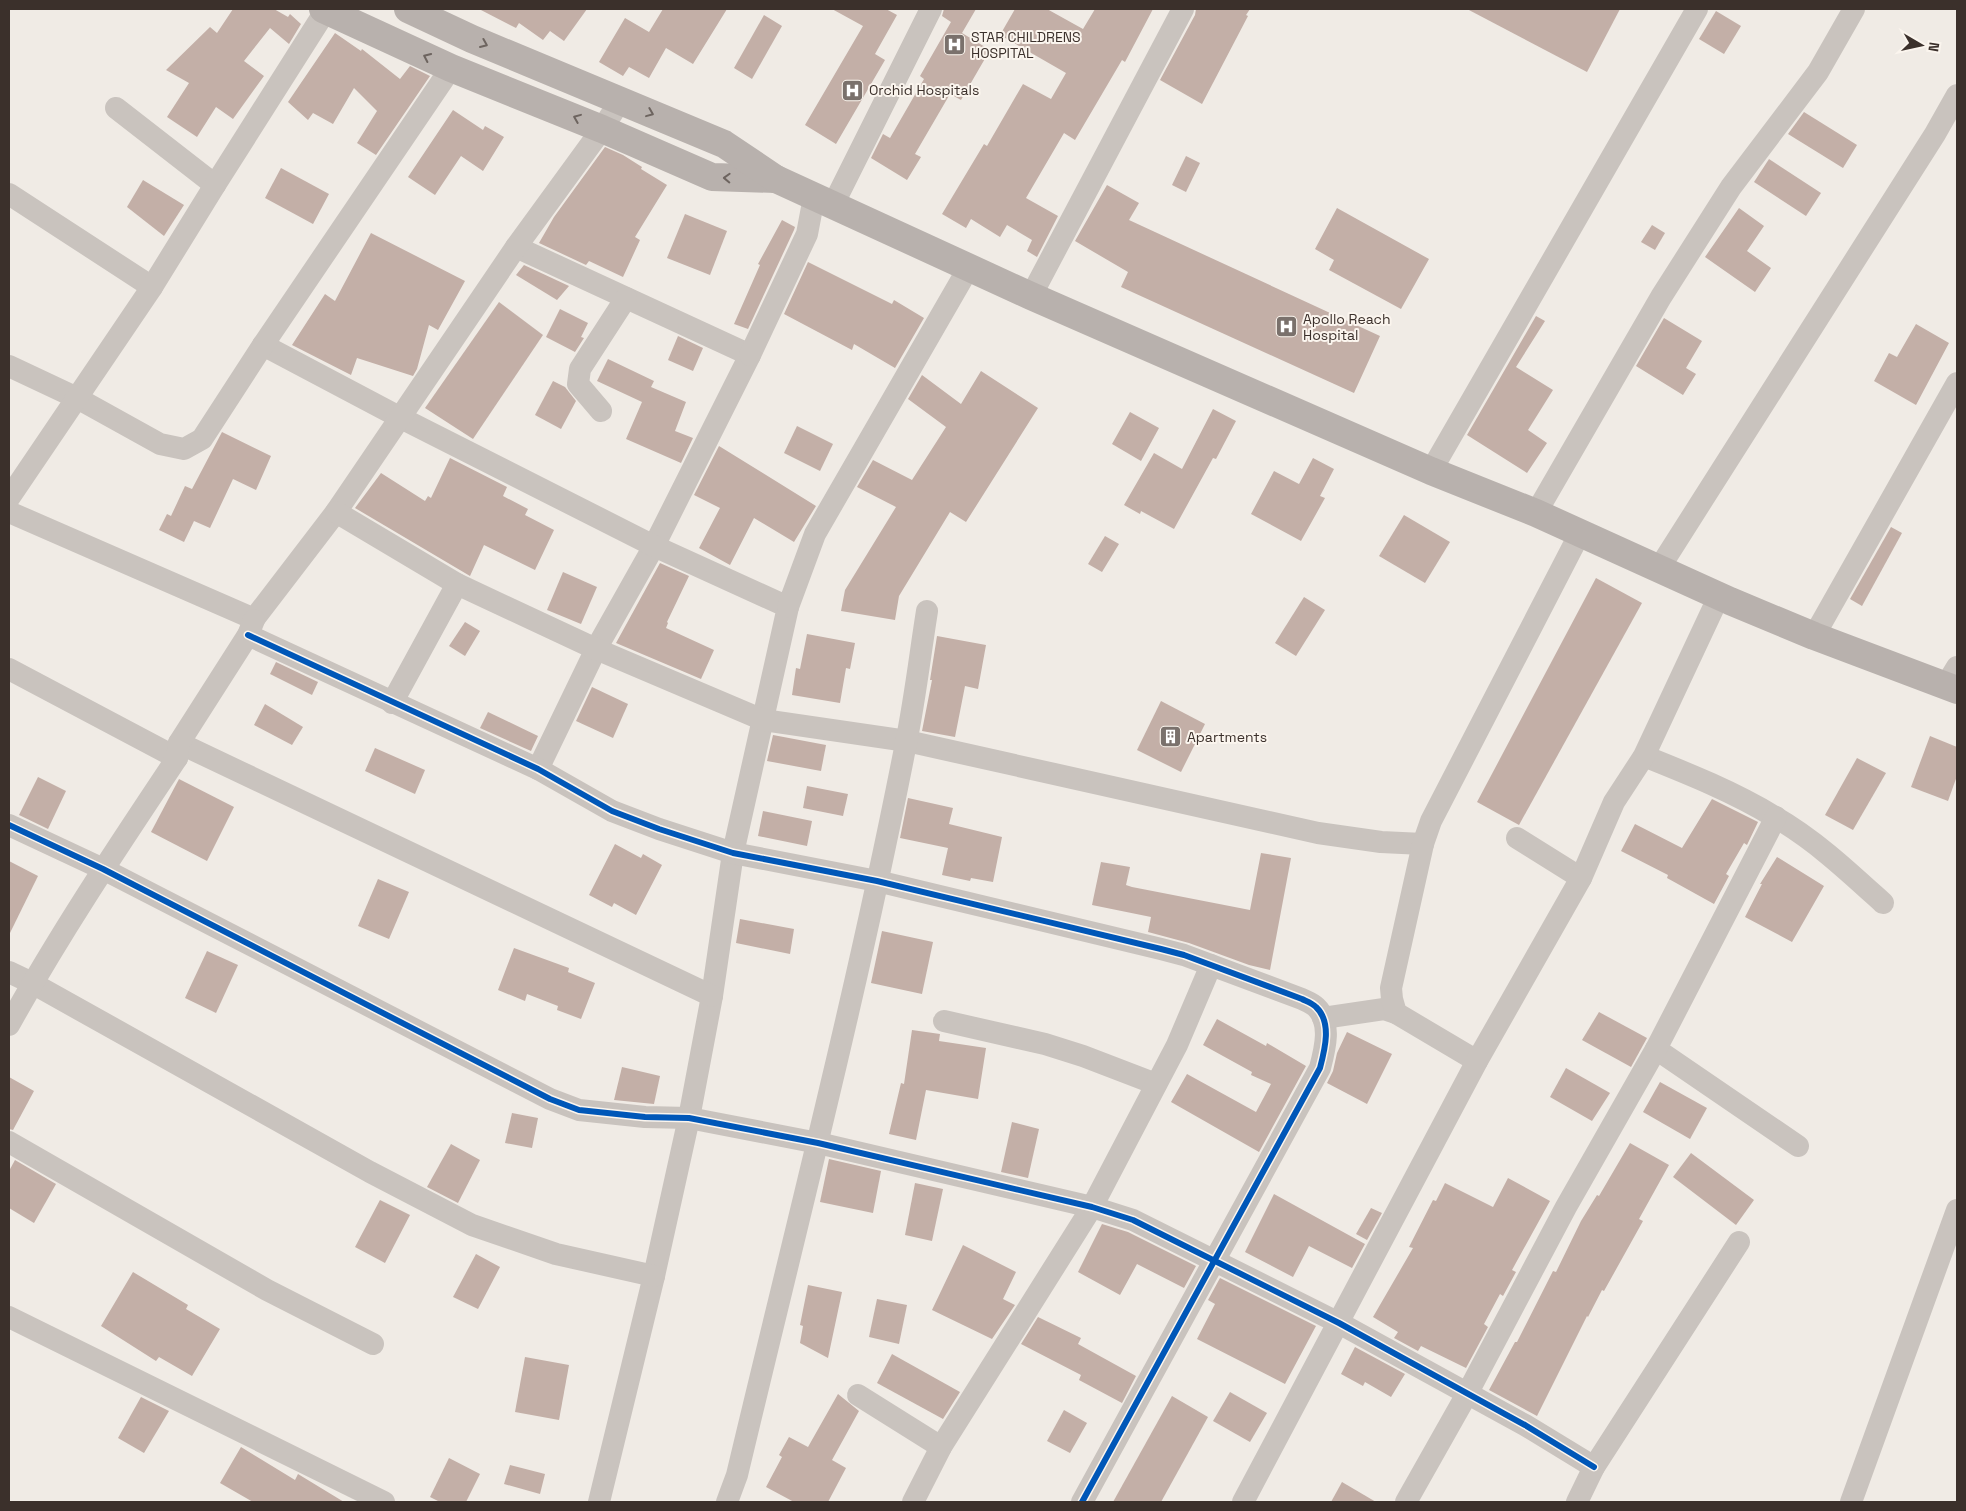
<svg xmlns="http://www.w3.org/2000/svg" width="1966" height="1511" font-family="'Space Grotesk',sans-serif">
  <rect width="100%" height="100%" fill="#f0ebe5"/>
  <g fill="#c3afa7">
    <path d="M 233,9 L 274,9 L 288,17 L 290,14 L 301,24 L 289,44 L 270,28 L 244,61 L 264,76 L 233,119 L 216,107 L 197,137 L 167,117 L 189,83 L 166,70 L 210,27 L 217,33 Z"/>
    <path d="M 479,9 L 587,9 L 564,41 L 550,31 L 543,40 L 519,23 L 516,28 Z"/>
    <path d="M 663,9 L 727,9 L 693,64 L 666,48 L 649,78 L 629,67 L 623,76 L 599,62 L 625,18 L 649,32 Z"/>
    <path d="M 832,9 L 886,9 L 897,15 L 875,54 L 885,60 L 836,144 L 805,125 L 863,26 Z"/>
    <path d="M 944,9 L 976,9 L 962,33 L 990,50 L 961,100 L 950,94 L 915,154 L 921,157 L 907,180 L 871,158 L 883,134 L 890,138 L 924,79 L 920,76 L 951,22 L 942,16 Z"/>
    <path d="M 1015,9 L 1047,9 L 1083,29 L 1095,9 L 1153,9 L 1125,62 L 1122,60 L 1075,140 L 1064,133 L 1026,198 L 1058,216 L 1037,257 L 1027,251 L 1032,240 L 1007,225 L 1000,237 L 971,219 L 966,228 L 942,214 L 984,144 L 987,146 L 1023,84 L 1051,99 L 1066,73 L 1000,35 Z"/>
    <path d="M 1196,9 L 1250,9 L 1246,15 L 1248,16 L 1202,104 L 1160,80 L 1195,15 Z"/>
    <path d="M 1467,9 L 1620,9 L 1587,72 Z"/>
    <path d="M 1716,11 L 1741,26 L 1724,54 L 1699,39 Z"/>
    <path d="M 764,15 L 782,26 L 752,79 L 734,68 Z"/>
    <path d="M 335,33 L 361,51 L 362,49 L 400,79 L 410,66 L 430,76 L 376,155 L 357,143 L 377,111 L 354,88 L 333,124 L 313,113 L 308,120 L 288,102 Z"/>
    <path d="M 453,110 L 483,130 L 485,126 L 504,137 L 483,171 L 461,156 L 435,195 L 408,177 Z"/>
    <path d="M 1804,112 L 1857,145 L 1843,168 L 1788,134 Z"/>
    <path d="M 605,147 L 623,155 L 642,167 L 641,169 L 667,185 L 635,237 L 640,240 L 623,277 L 589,261 L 586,265 L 539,243 L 554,217 Z"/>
    <path d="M 1186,156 L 1200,163 L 1186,192 L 1172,185 Z"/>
    <path d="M 1769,159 L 1821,193 L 1806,216 L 1754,182 Z"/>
    <path d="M 281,168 L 329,194 L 313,224 L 265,198 Z"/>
    <path d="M 143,180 L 184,205 L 164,236 L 127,207 Z"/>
    <path d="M 1107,185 L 1139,203 L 1129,220 L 1380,336 L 1354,393 L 1121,287 L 1128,272 L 1075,241 Z"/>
    <path d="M 1337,208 L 1429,259 L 1401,309 L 1329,270 L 1334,260 L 1315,249 Z"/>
    <path d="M 1739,208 L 1764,226 L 1747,251 L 1771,268 L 1755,292 L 1705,257 Z"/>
    <path d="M 685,214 L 727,231 L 710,275 L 667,258 Z"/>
    <path d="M 782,220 L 795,227 L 794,230 L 748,329 L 734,324 L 760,265 L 758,264 Z"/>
    <path d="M 1652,225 L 1665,233 L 1655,250 L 1641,242 Z"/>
    <path d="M 371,233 L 465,281 L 438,330 L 429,325 L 417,369 L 413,376 L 357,358 L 351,375 L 292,345 L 325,294 L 335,301 Z"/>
    <path d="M 808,262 L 892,304 L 894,300 L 924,318 L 895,368 L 854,344 L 852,350 L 784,314 Z"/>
    <path d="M 524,265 L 569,286 L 557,300 L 516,275 Z"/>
    <path d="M 499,302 L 543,335 L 473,439 L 425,408 Z"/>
    <path d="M 560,309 L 588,323 L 581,337 L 584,338 L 575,352 L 546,337 Z"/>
    <path d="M 1536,316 L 1545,321 L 1516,367 L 1553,390 L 1528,430 L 1547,443 L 1527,473 L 1467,435 Z"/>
    <path d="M 1664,318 L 1702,341 L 1686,368 L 1696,374 L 1683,395 L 1636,366 Z"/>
    <path d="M 1916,324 L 1949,343 L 1916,405 L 1874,381 L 1889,353 L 1897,357 Z"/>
    <path d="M 678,336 L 703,348 L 693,371 L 668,360 Z"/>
    <path d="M 608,359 L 654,381 L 651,387 L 686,402 L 675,431 L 693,438 L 681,463 L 626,439 L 642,402 L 597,381 Z"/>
    <path d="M 981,371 L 1038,408 L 966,522 L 950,512 L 899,596 L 895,620 L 841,611 L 845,590 L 896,507 L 857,487 L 873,460 L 912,480 L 946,427 L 908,399 L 922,375 L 961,404 Z"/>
    <path d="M 553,381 L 565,387 L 576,401 L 561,429 L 535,415 Z"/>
    <path d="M 1213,409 L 1236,421 L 1216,459 L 1213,458 L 1174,529 L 1141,511 L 1140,514 L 1124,505 L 1154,453 L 1182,469 Z"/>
    <path d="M 1130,412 L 1159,428 L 1141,461 L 1112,444 Z"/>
    <path d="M 797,426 L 833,444 L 820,471 L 784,453 Z"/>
    <path d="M 222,432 L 271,456 L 256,490 L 233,479 L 210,528 L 194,521 L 184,542 L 159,530 L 167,514 L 171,516 L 185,486 L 192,489 Z"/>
    <path d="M 719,446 L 816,506 L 794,542 L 754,518 L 730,565 L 699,548 L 720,508 L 694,495 Z"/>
    <path d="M 450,458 L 507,487 L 503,496 L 528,509 L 525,515 L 554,530 L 535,570 L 484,545 L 470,576 L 355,508 L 381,473 L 425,501 L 428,496 L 431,498 Z"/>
    <path d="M 1313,458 L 1334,469 L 1320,496 L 1325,498 L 1301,541 L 1251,514 L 1274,471 L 1299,484 Z"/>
    <path d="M 1404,515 L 1450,542 L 1425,583 L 1379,556 Z"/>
    <path d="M 1891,527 L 1902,533 L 1862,606 L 1850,599 Z"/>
    <path d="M 1105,536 L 1119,544 L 1102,572 L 1088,564 Z"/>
    <path d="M 660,563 L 689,576 L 667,622 L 668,623 L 666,628 L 714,650 L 701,679 L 616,643 Z"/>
    <path d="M 563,572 L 597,587 L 581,624 L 547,610 Z"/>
    <path d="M 1596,578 L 1642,603 L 1519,825 L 1477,802 Z"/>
    <path d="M 1304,597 L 1325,610 L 1296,656 L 1275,643 Z"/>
    <path d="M 465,622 L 480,631 L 465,656 L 449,646 Z"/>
    <path d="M 807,634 L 855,643 L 850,669 L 846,668 L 840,703 L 792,695 L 796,668 L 800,669 Z"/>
    <path d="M 937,636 L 986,645 L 978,689 L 965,686 L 955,737 L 922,731 L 932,680 L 930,680 Z"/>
    <path d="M 276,662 L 318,682 L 312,695 L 270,674 Z"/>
    <path d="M 592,687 L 628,704 L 613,738 L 576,721 Z"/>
    <path d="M 1161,701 L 1205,724 L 1181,772 L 1137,750 Z"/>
    <path d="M 265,704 L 303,727 L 292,745 L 254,725 Z"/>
    <path d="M 488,712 L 538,736 L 531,751 L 480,728 Z"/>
    <path d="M 773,735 L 826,745 L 821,771 L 767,761 Z"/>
    <path d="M 1930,736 L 1957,747 L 1957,776 L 1948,801 L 1911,787 Z"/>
    <path d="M 375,748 L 425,770 L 415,794 L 365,771 Z"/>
    <path d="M 1857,758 L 1886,773 L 1853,830 L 1825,815 Z"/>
    <path d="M 38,777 L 66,791 L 48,829 L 19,815 Z"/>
    <path d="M 179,779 L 234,807 L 207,861 L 151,832 Z"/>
    <path d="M 807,786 L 848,794 L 843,816 L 803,808 Z"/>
    <path d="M 908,798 L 953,808 L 949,824 L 1002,837 L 993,882 L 971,878 L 970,881 L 942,875 L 948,848 L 900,838 Z"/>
    <path d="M 1712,799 L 1758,822 L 1747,845 L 1744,843 L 1726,874 L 1729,876 L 1714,904 L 1667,878 L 1668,875 L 1621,851 L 1635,824 L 1682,848 Z"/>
    <path d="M 763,811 L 812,821 L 807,846 L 758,836 Z"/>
    <path d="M 615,844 L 641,858 L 643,854 L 662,865 L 636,915 L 614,903 L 612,907 L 589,895 Z"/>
    <path d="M 1261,853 L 1291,858 L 1270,970 L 1249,965 L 1189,943 L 1148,932 L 1151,917 L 1092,905 L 1101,862 L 1130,867 L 1126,885 L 1132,887 L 1250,910 Z"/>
    <path d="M 1777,857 L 1824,886 L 1792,942 L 1745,917 L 1762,884 L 1760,884 Z"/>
    <path d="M 9,861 L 38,876 L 9,935 Z"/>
    <path d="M 378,879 L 409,892 L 389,939 L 358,926 Z"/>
    <path d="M 740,919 L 794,929 L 790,954 L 736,943 Z"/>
    <path d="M 882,931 L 933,942 L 922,994 L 871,983 Z"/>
    <path d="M 514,948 L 569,968 L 568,972 L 595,983 L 581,1019 L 557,1010 L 558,1006 L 527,994 L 525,1001 L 498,990 Z"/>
    <path d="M 207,951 L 238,965 L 216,1013 L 185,998 Z"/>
    <path d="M 1599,1012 L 1647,1038 L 1631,1067 L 1582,1040 Z"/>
    <path d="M 1217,1019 L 1266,1046 L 1267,1043 L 1306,1066 L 1259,1152 L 1171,1102 L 1187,1074 L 1256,1112 L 1271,1084 L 1251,1075 L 1252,1072 L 1203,1045 Z"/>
    <path d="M 912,1030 L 940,1034 L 939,1041 L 986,1048 L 978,1099 L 926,1090 L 916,1140 L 889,1134 L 901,1083 L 904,1084 Z"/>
    <path d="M 1347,1032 L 1392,1054 L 1367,1104 L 1327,1083 L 1333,1071 L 1337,1053 Z"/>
    <path d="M 622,1067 L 660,1076 L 654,1104 L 614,1100 Z"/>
    <path d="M 1566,1068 L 1610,1093 L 1592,1121 L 1550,1097 Z"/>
    <path d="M 9,1077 L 34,1091 L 13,1130 L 9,1129 Z"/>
    <path d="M 1660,1082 L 1707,1108 L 1690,1139 L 1643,1112 Z"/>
    <path d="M 512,1113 L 538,1118 L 532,1148 L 505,1143 Z"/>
    <path d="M 1012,1122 L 1039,1129 L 1028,1178 L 1001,1172 Z"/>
    <path d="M 1630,1143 L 1669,1165 L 1639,1219 L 1643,1221 L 1604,1291 L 1602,1290 L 1588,1317 L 1587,1316 L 1537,1416 L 1489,1390 L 1515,1342 L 1517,1342 L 1553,1271 L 1556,1272 L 1581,1221 L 1597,1195 L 1599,1196 Z"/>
    <path d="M 451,1144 L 480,1160 L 458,1203 L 427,1187 Z"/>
    <path d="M 1691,1153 L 1754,1200 L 1736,1225 L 1673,1177 Z"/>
    <path d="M 829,1159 L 881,1171 L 873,1213 L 820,1202 Z"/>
    <path d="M 15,1160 L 56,1184 L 34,1223 L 9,1208 L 9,1171 Z"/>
    <path d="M 1508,1178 L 1550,1201 L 1512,1270 L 1516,1272 L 1503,1296 L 1500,1294 L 1484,1324 L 1488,1327 L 1466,1368 L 1421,1346 L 1418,1351 L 1394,1338 L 1398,1332 L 1373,1317 L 1413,1248 L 1409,1247 L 1433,1200 L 1436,1201 L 1445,1183 L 1493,1207 Z"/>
    <path d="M 915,1183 L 943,1189 L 932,1241 L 905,1235 Z"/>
    <path d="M 1274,1194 L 1365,1244 L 1352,1268 L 1309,1246 L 1293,1277 L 1245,1252 Z"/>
    <path d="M 380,1200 L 410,1215 L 385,1263 L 355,1247 Z"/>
    <path d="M 1371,1208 L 1382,1213 L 1367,1240 L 1356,1234 Z"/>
    <path d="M 1102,1224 L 1128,1232 L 1196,1266 L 1184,1288 L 1137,1264 L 1120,1295 L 1078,1272 Z"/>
    <path d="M 963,1245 L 1016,1272 L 1003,1299 L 1015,1305 L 992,1339 L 932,1310 Z"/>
    <path d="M 476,1254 L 500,1267 L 478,1309 L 453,1297 Z"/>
    <path d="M 133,1272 L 188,1305 L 186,1309 L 220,1329 L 192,1376 L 159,1357 L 156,1361 L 101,1326 Z"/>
    <path d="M 1220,1278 L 1316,1326 L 1285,1384 L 1197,1339 L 1215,1304 L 1208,1300 Z"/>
    <path d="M 808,1285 L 842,1292 L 828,1358 L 800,1343 L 803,1326 L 800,1325 Z"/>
    <path d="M 877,1299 L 907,1305 L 899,1344 L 869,1337 Z"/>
    <path d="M 1038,1317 L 1081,1338 L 1078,1344 L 1136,1376 L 1122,1403 L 1079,1380 L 1081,1375 L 1021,1344 Z"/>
    <path d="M 1355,1347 L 1405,1374 L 1391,1397 L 1365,1382 L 1363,1386 L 1341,1374 Z"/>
    <path d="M 892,1354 L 960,1392 L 943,1419 L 877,1383 Z"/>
    <path d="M 525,1357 L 569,1365 L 559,1420 L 515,1412 Z"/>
    <path d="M 1230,1392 L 1267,1413 L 1250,1442 L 1213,1421 Z"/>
    <path d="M 838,1394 L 859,1411 L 832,1460 L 846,1468 L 828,1502 L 794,1502 L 766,1487 L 782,1457 L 779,1455 L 789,1437 L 808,1447 Z"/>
    <path d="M 1172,1396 L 1208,1417 L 1161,1502 L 1113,1502 Z"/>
    <path d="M 141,1397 L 169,1411 L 144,1453 L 118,1438 Z"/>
    <path d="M 1064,1410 L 1087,1423 L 1070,1453 L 1047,1441 Z"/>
    <path d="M 241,1447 L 295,1480 L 298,1474 L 344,1502 L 253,1502 L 220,1483 Z"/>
    <path d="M 449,1458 L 480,1474 L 466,1502 L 440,1502 L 430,1497 Z"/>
    <path d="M 510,1465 L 545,1474 L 540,1494 L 504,1484 Z"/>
    <path d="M 1342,1482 L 1376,1502 L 1331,1502 Z"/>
  </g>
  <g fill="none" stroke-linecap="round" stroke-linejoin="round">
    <g stroke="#c9c3be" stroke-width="22">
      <path d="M 116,108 L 215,185"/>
      <path d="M 9,194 L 152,287"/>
      <path d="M 833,205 L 931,9"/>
      <path d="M 516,247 L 750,355 L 654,546 L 596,649 L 538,769"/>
      <path d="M 1031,296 L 1183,9"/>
      <path d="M 263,345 L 401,418 L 654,546 L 788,607 L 733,853 L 712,996 L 689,1118 L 654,1276 L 599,1502"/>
      <path d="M 750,355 L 807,234 L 814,197"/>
      <path d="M 9,366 L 77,398 L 160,444 L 184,449 L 202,439 L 263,345 L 451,68"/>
      <path d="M 601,411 L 578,384 L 580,369 L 626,298"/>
      <path d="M 1431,471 L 1697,9"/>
      <path d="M 9,498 L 152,287 L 215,185 L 326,10"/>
      <path d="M 9,512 L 254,619 L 336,512 L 516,247 L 602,129 L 620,101"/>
      <path d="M 336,512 L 457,584 L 596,649 L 763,720 L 907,741 L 1318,833 L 1381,842 L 1423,844"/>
      <path d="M 1536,513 L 1661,297 L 1731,187 L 1818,72 L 1854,9"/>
      <path d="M 1658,570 L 1935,134 L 1957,95"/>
      <path d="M 788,607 L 815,534 L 969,267"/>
      <path d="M 248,635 L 538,769 L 612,811 L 659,829 L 733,853 L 877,881 L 1161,949 L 1184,955 L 1302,999 C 1306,1001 1312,1003 1316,1007 C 1332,1022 1325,1049 1320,1068 L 1082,1502"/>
      <path d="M 1814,636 L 1957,383"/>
      <path d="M 9,669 L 177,758"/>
      <path d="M 1946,685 L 1957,667"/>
      <path d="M 392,703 L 457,584"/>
      <path d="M 179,743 L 712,996"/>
      <path d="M 1644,756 C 1689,774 1734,792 1775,817 C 1815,840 1849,872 1883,903"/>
      <path d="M 9,825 L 103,869 L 550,1099 L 579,1110 L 645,1117 L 689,1118 L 818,1143 L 1092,1207 L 1133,1220 L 1339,1323 L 1525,1425 L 1594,1467"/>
      <path d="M 1517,838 L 1581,878"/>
      <path d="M 9,972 L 32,983 L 370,1172 L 472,1225 L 556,1254 L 654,1276"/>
      <path d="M 1323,1018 L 1384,1009 L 1396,1013"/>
      <path d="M 944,1021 L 1045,1044 L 1083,1056 L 1156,1084"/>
      <path d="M 9,1025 C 60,933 119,845 177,758 L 179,743 L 248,635 L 254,620"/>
      <path d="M 1656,1049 L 1798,1146"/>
      <path d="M 1477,1061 L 1396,1013 L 1392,999 L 1391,988 L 1423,844 L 1431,821 L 1580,533"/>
      <path d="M 9,1142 L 267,1290 L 373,1344"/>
      <path d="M 9,1317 L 384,1502"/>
      <path d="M 858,1395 L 941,1447"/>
      <path d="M 727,1502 L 737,1475 C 795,1231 858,989 906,743 C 915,699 920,655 927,611"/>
      <path d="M 913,1502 L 941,1447 L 1092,1207 L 1177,1045 L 1211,965"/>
      <path d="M 1243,1502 L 1477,1061 L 1581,878 L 1614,802 L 1644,756 L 1719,596"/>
      <path d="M 1406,1502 L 1467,1394 L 1566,1207 L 1656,1049 L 1776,817"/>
      <path d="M 1577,1502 L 1594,1467 L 1739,1242"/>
      <path d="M 1851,1502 L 1957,1210"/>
    </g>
    <g stroke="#b8b1ad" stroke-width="28">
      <path d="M 323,9 L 451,68 L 602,129 L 712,177 L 776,179"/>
      <path d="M 408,9 L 472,39 L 724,144 L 776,179 L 1031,296 L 1431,471 L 1536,513 L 1730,601 L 1814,636 L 1957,690"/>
    </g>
    <defs>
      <g id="cycleway">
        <path d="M 248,635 L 538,769 L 612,811 L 659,829 L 733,853 L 877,881 L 1161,949 L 1184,955 L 1302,999 C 1306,1001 1312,1003 1316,1007 C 1332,1022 1325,1049 1320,1068 L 1082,1502"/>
        <path d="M 9,825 L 103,869 L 550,1099 L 579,1110 L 645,1117 L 689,1118 L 818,1143 L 1092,1207 L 1133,1220 L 1339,1323 L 1525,1425 L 1594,1467"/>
      </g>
    </defs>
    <use href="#cycleway" stroke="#fbf5ee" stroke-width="9"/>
    <use href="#cycleway" stroke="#0057b8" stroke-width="6"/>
  </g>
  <defs><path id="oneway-chevron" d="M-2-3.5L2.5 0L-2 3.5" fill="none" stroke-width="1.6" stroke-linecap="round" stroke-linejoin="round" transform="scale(1.25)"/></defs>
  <g stroke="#6d645f">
    <use href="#oneway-chevron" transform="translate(484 44) rotate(23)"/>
    <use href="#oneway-chevron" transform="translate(427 57) rotate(-155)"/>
    <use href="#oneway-chevron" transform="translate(650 113) rotate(22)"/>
    <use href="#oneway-chevron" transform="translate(577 118) rotate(-158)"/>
    <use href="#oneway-chevron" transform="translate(727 178) rotate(-178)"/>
  </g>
  <defs>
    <symbol id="hospital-square" viewBox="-11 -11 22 22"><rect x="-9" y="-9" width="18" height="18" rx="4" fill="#7a716c" stroke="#fbf5ee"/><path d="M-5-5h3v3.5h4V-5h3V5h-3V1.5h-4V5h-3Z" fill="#fff"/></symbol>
    <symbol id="building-square" viewBox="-11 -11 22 22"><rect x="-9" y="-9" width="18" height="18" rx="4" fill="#7a716c" stroke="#fbf5ee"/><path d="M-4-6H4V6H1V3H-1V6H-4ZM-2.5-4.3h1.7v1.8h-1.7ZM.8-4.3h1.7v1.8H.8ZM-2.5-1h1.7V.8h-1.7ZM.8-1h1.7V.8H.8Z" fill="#fff"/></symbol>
  </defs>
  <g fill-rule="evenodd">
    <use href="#hospital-square" x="942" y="32" width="25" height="25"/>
    <use href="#hospital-square" x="840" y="78" width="25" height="25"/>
    <use href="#hospital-square" x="1274" y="314" width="25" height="25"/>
    <use href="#building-square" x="1158" y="724" width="25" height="25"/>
  </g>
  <g text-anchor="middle" stroke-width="4" stroke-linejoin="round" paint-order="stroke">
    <g font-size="14" fill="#3b302b" stroke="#fbf5ee" text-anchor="start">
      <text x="971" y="42">STAR CHILDRENS<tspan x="971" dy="16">HOSPITAL</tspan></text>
      <text x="869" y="95">Orchid Hospitals</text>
      <text x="1303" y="324">Apollo Reach<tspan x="1303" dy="16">Hospital</tspan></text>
      <text x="1187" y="742">Apartments</text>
    </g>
  </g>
  <rect width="1966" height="1511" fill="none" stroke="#3b302b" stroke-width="20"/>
  <g transform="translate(1921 45) rotate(99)" stroke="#fbf5ee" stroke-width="4" paint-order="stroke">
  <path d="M0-4L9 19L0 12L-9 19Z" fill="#3b302b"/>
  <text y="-8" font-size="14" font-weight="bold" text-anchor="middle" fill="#3b302b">N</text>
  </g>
</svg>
